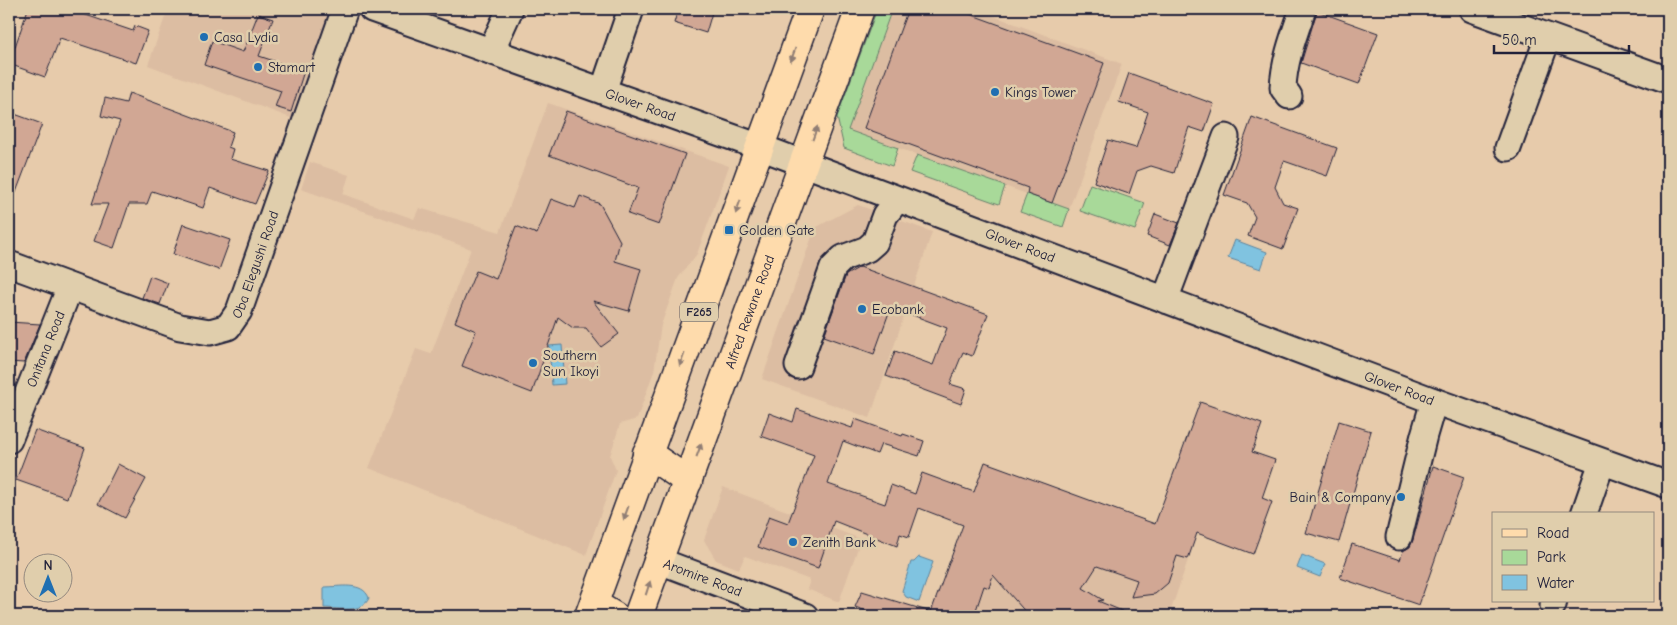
<svg xmlns="http://www.w3.org/2000/svg" width="1677" height="625" font-family="'Comic Neue',sans-serif">
  <rect width="100%" height="100%" fill="#e7cbab"/>
  <filter id="ink" filterUnits="userSpaceOnUse"><feTurbulence type="fractalNoise" baseFrequency=".02" numOctaves="2"/><feDisplacementMap in="SourceGraphic" scale="10" xChannelSelector="R" yChannelSelector="G"/><feConvolveMatrix kernelMatrix="1 2 1 2 8 2 1 2 1" color-interpolation-filters="sRGB"/></filter>
  <g filter="url(#ink)">
    <g fill="#dcbda2">
      <path d="M 168,9 L 242,9 L 256,14 L 258,9 L 312,9 L 330,15 L 328,20 L 335,23 L 291,118 L 148,65 Z"/>
      <path d="M 892,9 L 975,9 L 1122,64 L 1069,209 L 848,130 Z"/>
      <path d="M 548,103 L 729,166 L 697,254 L 678,278 L 661,325 L 654,371 L 637,419 L 620,424 L 610,456 L 616,470 L 586,555 L 369,468 L 416,349 L 431,354 L 471,249 L 301,189 L 310,162 L 349,175 L 343,194 L 414,219 L 419,208 L 500,232 Z"/>
      <path d="M 858,205 L 932,232 L 870,418 L 762,379 L 815,228 Z"/>
      <path d="M 985,462 L 1195,539 L 1169,616 L 930,616 Z"/>
      <path d="M 723,487 L 861,539 L 839,602 L 807,589 L 810,580 L 745,556 L 739,569 L 716,560 L 704,540 Z"/>
    </g>
    <g fill="#a8d999" stroke="#657e6a">
      <path d="M 877,9 L 892,9 L 848,130 L 898,148 L 892,166 L 844,148 L 837,117 Z"/>
      <path d="M 917,155 L 1005,186 L 999,204 L 910,172 Z"/>
      <path d="M 1090,184 L 1145,203 L 1135,230 L 1080,211 Z"/>
      <path d="M 1027,194 L 1069,209 L 1063,227 L 1020,212 Z"/>
    </g>
    <g fill="#80c3e0" stroke="#5a839e">
      <path d="M 1235,240 L 1267,252 L 1261,269 L 1228,258 Z"/>
      <path d="M 562,345 L 565,384 L 552,385 L 549,346 Z"/>
      <path d="M 1302,555 L 1325,564 L 1320,577 L 1297,568 Z"/>
      <path d="M 919,557 L 933,562 L 919,602 L 906,597 L 902,591 L 911,562 L 914,562 Z"/>
      <path d="M 324,587 C 339,587 363,581 369,598 C 362,614 339,608 324,608 Z"/>
    </g>
    <g fill="#d1a794" stroke="#22223b">
      <path d="M 28,9 L 68,9 L 133,31 L 135,26 L 148,31 L 136,63 L 60,38 L 45,77 L 9,64 Z"/>
      <path d="M 678,9 L 713,9 L 706,33 L 674,23 Z"/>
      <path d="M 908,9 L 956,9 L 1104,63 L 1052,203 L 1027,194 L 1028,188 L 864,128 Z"/>
      <path d="M 1317,11 L 1378,33 L 1359,84 L 1301,63 Z"/>
      <path d="M 258,14 L 273,19 L 259,56 L 304,71 L 291,112 L 275,107 L 281,91 L 204,65 L 212,41 L 243,52 Z"/>
      <path d="M 1129,73 L 1214,104 L 1204,132 L 1189,127 L 1174,173 L 1151,166 L 1137,171 L 1129,194 L 1094,182 L 1108,140 L 1136,148 L 1148,112 L 1119,102 Z"/>
      <path d="M 129,93 L 233,132 L 228,147 L 233,149 L 230,159 L 269,171 L 255,204 L 210,188 L 203,208 L 152,191 L 147,204 L 129,204 L 114,248 L 94,241 L 108,204 L 92,204 L 120,121 L 101,116 L 105,98 L 126,103 Z"/>
      <path d="M 566,111 L 685,154 L 659,225 L 628,214 L 638,188 L 549,155 Z"/>
      <path d="M 9,112 L 42,124 L 10,208 L 9,208 Z"/>
      <path d="M 1252,117 L 1337,148 L 1327,176 L 1284,161 L 1275,187 L 1283,203 L 1298,208 L 1283,249 L 1248,236 L 1255,217 L 1247,203 L 1224,195 Z"/>
      <path d="M 580,196 L 600,204 L 620,241 L 615,261 L 641,269 L 629,311 L 593,301 L 619,334 L 601,347 L 586,328 L 573,328 L 558,317 L 532,393 L 462,366 L 476,331 L 455,322 L 476,271 L 496,279 L 516,226 L 537,234 L 551,199 L 575,208 Z"/>
      <path d="M 1155,214 L 1179,223 L 1170,245 L 1147,236 Z"/>
      <path d="M 183,224 L 230,240 L 219,270 L 173,254 Z"/>
      <path d="M 860,267 L 988,314 L 972,356 L 963,352 L 950,384 L 966,389 L 961,404 L 886,376 L 895,351 L 933,365 L 947,328 L 891,307 L 874,354 L 824,336 L 846,275 Z"/>
      <path d="M 150,276 L 168,283 L 160,304 L 142,298 Z"/>
      <path d="M 9,322 L 40,324 L 24,363 L 9,362 Z"/>
      <path d="M 1200,402 L 1262,424 L 1252,452 L 1275,460 L 1262,498 L 1272,502 L 1253,554 L 1197,533 L 1188,559 L 1177,556 L 1168,583 L 1155,594 L 1131,597 L 1137,580 L 1097,566 L 1083,588 L 1103,600 L 1098,601 L 1134,616 L 1029,616 L 993,575 L 989,588 L 984,586 L 974,616 L 880,616 L 855,607 L 862,591 L 931,612 L 963,525 L 919,508 L 909,537 L 900,534 L 897,546 L 834,521 L 818,568 L 758,547 L 769,516 L 788,523 L 814,455 L 761,436 L 769,413 L 793,422 L 797,409 L 852,428 L 855,419 L 902,436 L 903,434 L 924,441 L 919,456 L 881,444 L 877,454 L 843,441 L 828,484 L 885,504 L 891,485 L 915,494 L 922,473 L 974,492 L 985,462 L 1155,524 Z"/>
      <path d="M 1339,421 L 1371,431 L 1339,542 L 1306,533 Z"/>
      <path d="M 35,430 L 85,448 L 67,498 L 16,480 Z"/>
      <path d="M 118,464 L 146,479 L 125,518 L 98,504 Z"/>
      <path d="M 1433,466 L 1464,477 L 1419,605 L 1340,578 L 1352,544 L 1400,560 L 1403,551 L 1410,547 L 1413,540 Z"/>
    </g>
    <g fill="none" stroke-linecap="round" stroke-linejoin="round">
      <defs>
        <g id="minor">
          <path id="s1" d="M 372,9 L 760,147 L 1434,401 L 1668,485"/>
          <path d="M 1472,9 L 1668,80"/>
          <path d="M 491,51 L 510,9"/>
          <path d="M 603,91 L 631,9"/>
          <path d="M 1289,96 L 1283,88 C 1284,61 1294,35 1303,9"/>
          <path d="M 1508,148 L 1548,37"/>
          <path id="s2" d="M 9,264 L 180,327 L 210,332 L 228,327 L 239,311 L 345,9"/>
          <path d="M 1165,300 L 1226,137"/>
          <path d="M 798,366 L 833,268 L 843,258 L 867,249 L 875,242 L 885,215 L 897,200"/>
          <path id="s3" d="M 9,440 L 70,287"/>
          <path d="M 1584,514 L 1602,462"/>
          <path d="M 1399,537 L 1424,435 L 1434,401"/>
          <path id="s4" d="M 657,560 L 805,616"/>
          <path d="M 1553,605 L 1554,601"/>
        </g>
        <g id="major">
          <path d="M 647,453 L 688,481"/>
          <path d="M 594,604 L 614,616"/>
          <path d="M 589,616 L 810,9"/>
          <path id="s5" d="M 638,616 L 860,9"/>
        </g>
      </defs>
      <use href="#minor" stroke="#22223b" stroke-width="29"/>
      <use href="#major" stroke="#22223b" stroke-width="31"/>
      <use href="#minor" stroke="#e0ceac" stroke-width="25"/>
      <use href="#major" stroke="#fedbac" stroke-width="28"/>
    </g>
    <defs><path id="oneway-solid" d="M-6-.8H1V-3.2L6.5 0L1 3.2V.8H-6Z" transform="scale(1.25)"/></defs>
    <g fill="#907e74">
      <use href="#oneway-solid" transform="translate(793 55) rotate(110)"/>
      <use href="#oneway-solid" transform="translate(815 133) rotate(-70)"/>
      <use href="#oneway-solid" transform="translate(738 207) rotate(110)"/>
      <use href="#oneway-solid" transform="translate(682 360) rotate(110)"/>
      <use href="#oneway-solid" transform="translate(699 450) rotate(-70)"/>
      <use href="#oneway-solid" transform="translate(626 513) rotate(110)"/>
      <use href="#oneway-solid" transform="translate(648 588) rotate(-72)"/>
    </g>
  </g>
  <g fill="#1f6fb2" stroke="#e0ceac" stroke-width="2">
    <circle cx="204" cy="37" r="5"/>
    <circle cx="258" cy="67" r="5"/>
    <circle cx="995" cy="92" r="5"/>
    <rect x="724" y="225" width="10" height="10" rx="2.5"/>
    <circle cx="862" cy="309" r="5"/>
    <circle cx="533" cy="363" r="5"/>
    <circle cx="1401" cy="497" r="5"/>
    <circle cx="793" cy="542" r="5"/>
  </g>
  <g text-anchor="middle" stroke-width="5" stroke-linejoin="round" paint-order="stroke">
    <rect fill="#e0ceac" stroke="#5b565d" stroke-width="1" x="680" y="302.5" width="38" height="19" rx="4"/>
    <g font-size="12" font-weight="bold" fill="#22223b">
      <text x="699" y="316">F265</text>
    </g>
    <g font-size="14" fill="#22223b" stroke="#e0ceac" text-anchor="start">
      <text x="214" y="42">Casa Lydia</text>
      <text x="268" y="72">Stamart</text>
      <text x="1005" y="97">Kings Tower</text>
      <text x="739" y="235">Golden Gate</text>
      <text x="872" y="314">Ecobank</text>
      <text x="543" y="360">Southern<tspan x="543" dy="16">Sun Ikoyi</tspan></text>
      <text x="1391" y="502" text-anchor="end">Bain &amp; Company</text>
      <text x="803" y="547">Zenith Bank</text>
    </g>
    <g font-size="14" fill="#22223b" stroke="#e0ceac">
      <text dy="5" stroke="none"><textPath href="#s1" startOffset="285">Glover Road</textPath></text>
      <text dy="5" stroke="none"><textPath href="#s1" startOffset="690">Glover Road</textPath></text>
      <text dy="5" stroke="none"><textPath href="#s2" startOffset="300">Oba Elegushi Road</textPath></text>
      <text dy="5" stroke="none"><textPath href="#s5" startOffset="324">Alfred Rewane Road</textPath></text>
      <text dy="5" stroke="none"><textPath href="#s3" startOffset="98">Onitana Road</textPath></text>
      <text dy="5" stroke="none"><textPath href="#s1" startOffset="1095">Glover Road</textPath></text>
      <text dy="5" stroke="none"><textPath href="#s4" startOffset="49">Aromire Road</textPath></text>
    </g>
  </g>
  <rect width="1677" height="625" fill="none" stroke="#e0ceac" stroke-width="30"/>
  <rect x="15" y="15" width="1647" height="595" fill="none" stroke="#22223b" stroke-width="2" filter="url(#ink)"/>
  <rect x="1492" y="512" width="162" height="90" fill="#e0ceac" stroke="#94897f"/>
  <rect x="1502" y="529" width="25" height="8" fill="#fedbac" stroke="#94897f"/>
  <text x="1537" y="538" font-size="15" fill="#22223b">Road</text>
  <rect x="1502" y="550" width="25" height="15" fill="#a8d999" stroke="#94897f"/>
  <text x="1537" y="562" font-size="15" fill="#22223b">Park</text>
  <rect x="1502" y="575" width="25" height="15" fill="#80c3e0" stroke="#94897f"/>
  <text x="1537" y="588" font-size="15" fill="#22223b">Water</text>
  <g transform="translate(48 578)"><circle r="24" fill="#e0ceac" stroke="#94897f"/>
  <path d="M0-4L9 19L0 12L-9 19Z" fill="#1f6fb2"/>
  <text y="-8" font-size="14" font-weight="bold" text-anchor="middle" fill="#22223b">N</text>
  </g>
  <path d="M1494 45v8h135v-8" fill="none" stroke="#22223b" stroke-width="2.5"/>
  <text x="1502" y="45" font-size="15" fill="#22223b" stroke="#e0ceac" stroke-width="4" paint-order="stroke">50 m</text>
</svg>
